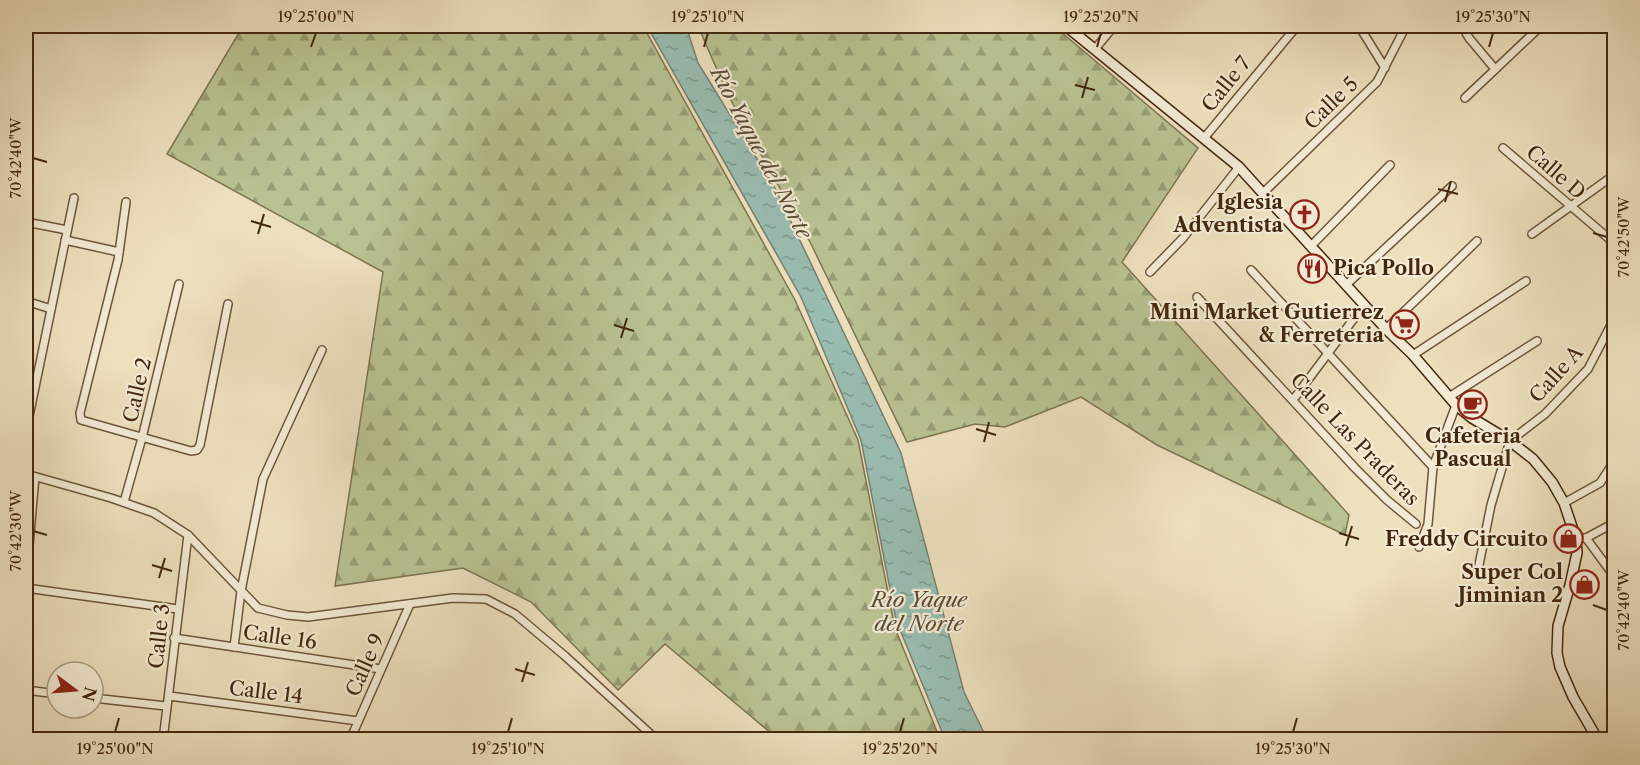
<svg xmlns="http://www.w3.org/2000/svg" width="1640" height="765" font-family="'Libre Caslon Text',serif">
  <defs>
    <pattern id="forest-firs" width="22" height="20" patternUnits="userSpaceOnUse" patternTransform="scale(1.5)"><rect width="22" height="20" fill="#b9c291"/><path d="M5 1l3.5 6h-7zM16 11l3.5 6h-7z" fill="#989e75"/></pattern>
    <pattern id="water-ripples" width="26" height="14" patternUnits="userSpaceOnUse" patternTransform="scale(1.5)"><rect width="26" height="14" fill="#99bdb1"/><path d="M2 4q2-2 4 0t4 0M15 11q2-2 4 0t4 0" fill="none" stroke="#7e9a8e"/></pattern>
  </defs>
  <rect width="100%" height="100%" fill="#ede0be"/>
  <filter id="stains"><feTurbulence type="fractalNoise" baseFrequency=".00333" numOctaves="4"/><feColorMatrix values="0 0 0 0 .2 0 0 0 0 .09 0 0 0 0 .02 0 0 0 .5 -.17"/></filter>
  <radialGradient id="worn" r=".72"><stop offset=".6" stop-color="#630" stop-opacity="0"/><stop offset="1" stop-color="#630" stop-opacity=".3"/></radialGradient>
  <g fill="url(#forest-firs)" stroke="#7e7550" stroke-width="1.5">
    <path d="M 243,26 L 643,26 L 795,300 L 858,440 L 895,628 L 940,739 L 778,739 L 665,644 L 618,690 L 531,602 L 463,568 L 335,586 L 383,272 L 167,154 Z"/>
    <path d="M 698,26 L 1054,26 L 1198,148 L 1122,262 L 1349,515 L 1345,535 L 1157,445 L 1081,397 L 1005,427 L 975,424 L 907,442 L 811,244 L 728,95 Z"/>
  </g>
  <path fill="url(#water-ripples)" stroke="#778170" stroke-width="1.5" d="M 647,26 L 686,26 L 698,63 L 775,188 L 901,453 L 964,692 L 987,739 L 945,739 L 896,620 L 861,440 L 801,297 Z"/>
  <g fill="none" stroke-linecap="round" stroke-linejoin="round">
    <defs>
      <g id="minor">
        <path d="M 1359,26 L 1385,68"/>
        <path d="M 1462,26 L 1469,38 L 1495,69"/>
        <path d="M 1095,49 L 1114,26"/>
        <path d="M 1465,98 L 1541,26"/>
        <path d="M 1205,137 L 1297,26"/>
        <path d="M 1503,148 L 1614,243"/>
        <path d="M 1264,192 L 1377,82 L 1406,26"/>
        <path d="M 126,202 L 118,260 L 80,413 L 81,420 L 191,451 L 197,450 L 200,445 L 228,304"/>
        <path d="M 26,222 L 67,230"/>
        <path d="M 1532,234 L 1614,175"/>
        <path d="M 65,240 L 119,252"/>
        <path d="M 1311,246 L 1390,165"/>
        <path d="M 1251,270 L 1433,467"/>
        <path d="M 1150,272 L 1183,238 L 1239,167"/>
        <path d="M 1346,285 L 1452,186"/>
        <path d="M 1197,297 L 1355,468 L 1387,500 L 1416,524"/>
        <path d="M 26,301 L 51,309"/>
        <path d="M 1386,329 L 1477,241"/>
        <path d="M 1413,355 L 1526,281"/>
        <path d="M 1449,397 L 1537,341"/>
        <path d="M 1293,400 L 1364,305"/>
        <path d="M 26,431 L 74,198"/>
        <path d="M 26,474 L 111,498 L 154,513 L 188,535 L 258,608 L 287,615 L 308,617 L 453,598 L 486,599 L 515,614 L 565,656 L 657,740"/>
        <path d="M 124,502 L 142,438 L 179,284"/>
        <path d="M 1564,503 L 1600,483 L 1614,462"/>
        <path d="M 1581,538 L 1586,538 L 1614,523"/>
        <path d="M 1586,538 L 1614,576"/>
        <path d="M 1419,547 L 1428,524 L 1433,467 L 1456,405"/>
        <path d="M 1479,565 L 1491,505 L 1510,441 L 1545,414 L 1588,369 L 1614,319"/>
        <path d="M 26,579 L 35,477"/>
        <path d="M 26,588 L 178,609"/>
        <path d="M 174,638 L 381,669"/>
        <path d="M 234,647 L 241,591 L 263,479 L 322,350"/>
        <path d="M 26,690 L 57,694"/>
        <path d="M 169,696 L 358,721"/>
        <path d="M 93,698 L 166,706"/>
        <path d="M 163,740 L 188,535"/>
        <path d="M 350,740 L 410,604"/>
      </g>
      <path id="secondary" d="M 1066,26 L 1239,167 L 1386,329 L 1413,355 L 1456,405 L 1472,418 L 1510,441 L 1533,459 L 1552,482 L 1564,503 L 1576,539 L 1577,553 L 1570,585 L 1558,626 L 1557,653 L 1560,667 L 1573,697 L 1598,740"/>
    </defs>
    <use href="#minor" stroke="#6e563a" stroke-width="10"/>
    <use href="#secondary" stroke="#44280e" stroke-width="12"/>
    <use href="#minor" stroke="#f3ebd5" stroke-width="7"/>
    <use href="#secondary" stroke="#f3ebd5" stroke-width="9"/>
  </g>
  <path fill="none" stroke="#44280e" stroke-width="2" d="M 311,47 L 316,33M 704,47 L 708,33M 1097,47 L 1101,33M 1489,47 L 1493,33M 1075,85 L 1095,90M 1082,98 L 1088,77M 33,158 L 47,162M 1438,189 L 1458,194M 1445,202 L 1451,181M 251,221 L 271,227M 1593,233 L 1607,237M 258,234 L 264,214M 614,325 L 634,331M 621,338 L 627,318M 976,429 L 996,435M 984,442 L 989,422M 33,531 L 47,535M 1339,533 L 1359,539M 1346,546 L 1352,526M 152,565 L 172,571M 159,578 L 165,558M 1593,605 L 1607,610M 515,669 L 535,675M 522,682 L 528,662M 115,732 L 119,718M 508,732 L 512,718M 900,732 L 904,718M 1293,732 L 1297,718"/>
  <defs>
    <symbol id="church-ring" viewBox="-11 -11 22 22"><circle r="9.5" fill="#f3ebd5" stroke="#8f2418" stroke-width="1.5"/><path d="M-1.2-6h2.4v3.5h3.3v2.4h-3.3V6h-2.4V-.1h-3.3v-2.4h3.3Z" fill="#8f2418"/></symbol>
    <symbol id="restaurant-ring" viewBox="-11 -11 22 22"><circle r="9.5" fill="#f3ebd5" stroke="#8f2418" stroke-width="1.5"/><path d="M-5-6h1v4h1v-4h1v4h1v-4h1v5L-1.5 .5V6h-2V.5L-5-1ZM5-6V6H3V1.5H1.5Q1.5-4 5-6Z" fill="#8f2418"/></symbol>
    <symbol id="supermarket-ring" viewBox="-11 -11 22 22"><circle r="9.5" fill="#f3ebd5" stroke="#8f2418" stroke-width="1.5"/><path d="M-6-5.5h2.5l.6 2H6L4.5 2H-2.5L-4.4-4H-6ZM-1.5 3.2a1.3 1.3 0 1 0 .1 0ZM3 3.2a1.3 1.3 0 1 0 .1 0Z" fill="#8f2418"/></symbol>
    <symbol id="cafe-ring" viewBox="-11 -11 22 22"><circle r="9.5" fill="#f3ebd5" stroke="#8f2418" stroke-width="1.5"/><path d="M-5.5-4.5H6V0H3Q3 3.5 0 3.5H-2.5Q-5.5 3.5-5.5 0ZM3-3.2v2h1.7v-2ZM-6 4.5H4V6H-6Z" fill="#8f2418"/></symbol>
    <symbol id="shop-ring" viewBox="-11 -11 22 22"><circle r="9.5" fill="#f3ebd5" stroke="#8f2418" stroke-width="1.5"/><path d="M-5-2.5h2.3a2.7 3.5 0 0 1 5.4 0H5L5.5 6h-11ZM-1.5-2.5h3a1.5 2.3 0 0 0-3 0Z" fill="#8f2418"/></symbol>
  </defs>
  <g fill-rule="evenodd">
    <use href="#church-ring" x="1288" y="198" width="33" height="33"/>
    <use href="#restaurant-ring" x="1296" y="252" width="33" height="33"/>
    <use href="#supermarket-ring" x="1388" y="308" width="33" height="33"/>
    <use href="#cafe-ring" x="1456" y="388" width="33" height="33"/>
    <use href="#shop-ring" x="1552" y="522" width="33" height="33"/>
    <use href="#shop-ring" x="1568" y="568" width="33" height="33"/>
  </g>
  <g text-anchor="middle" stroke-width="4.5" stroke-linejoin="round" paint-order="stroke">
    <g font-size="20" fill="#44280e" stroke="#f3ebd5">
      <text transform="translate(1226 84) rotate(-51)" y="7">Calle 7</text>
      <text transform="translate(1331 103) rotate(-44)" y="7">Calle 5</text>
      <text transform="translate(1556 172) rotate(41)" y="7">Calle D</text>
      <text transform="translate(1556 374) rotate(-48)" y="7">Calle A</text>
      <text transform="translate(137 390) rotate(-77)" y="7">Calle 2</text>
      <text transform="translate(1355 439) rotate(46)" y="7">Calle Las Praderas</text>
      <text transform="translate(159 636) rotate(-84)" y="7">Calle 3</text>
      <text transform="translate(280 637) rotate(8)" y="7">Calle 16</text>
      <text transform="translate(365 665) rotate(-66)" y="7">Calle 9</text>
      <text transform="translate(266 692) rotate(7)" y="7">Calle 14</text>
    </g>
    <g font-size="20" font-weight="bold" fill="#44280e" stroke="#f3ebd5" text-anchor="end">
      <text x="1283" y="209">Iglesia<tspan x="1283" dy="23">Adventista</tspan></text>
      <text x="1333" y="275" text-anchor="start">Pica Pollo</text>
      <text x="1384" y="319">Mini Market Gutierrez<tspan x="1384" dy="23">&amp; Ferreteria</tspan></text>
      <text x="1473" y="443" text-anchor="middle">Cafeteria<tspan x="1473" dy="23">Pascual</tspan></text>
      <text x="1548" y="546">Freddy Circuito</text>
      <text x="1563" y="579">Super Col<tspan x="1563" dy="23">Jiminian 2</tspan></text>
    </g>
    <g font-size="21" font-style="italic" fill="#594d37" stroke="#f3ebd5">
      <text transform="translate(761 153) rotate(62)" y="7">Río Yaque del Norte</text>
      <text x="919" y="607">Río Yaque<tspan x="919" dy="24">del Norte</tspan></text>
    </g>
  </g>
  <rect width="1640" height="765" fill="none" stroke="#ede0be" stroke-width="66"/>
  <g transform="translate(75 690) rotate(106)"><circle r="28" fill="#f3ebd5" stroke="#ad9d85" stroke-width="1.5"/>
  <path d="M0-4.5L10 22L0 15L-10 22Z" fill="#8f2418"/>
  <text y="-9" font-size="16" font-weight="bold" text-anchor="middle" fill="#44280e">N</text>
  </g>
  <rect x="33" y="33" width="1574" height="699" fill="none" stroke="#44280e" stroke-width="2"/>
  <g font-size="15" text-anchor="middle" fill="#44280e">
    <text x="316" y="22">19°25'00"N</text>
    <text x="708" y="22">19°25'10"N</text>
    <text x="1101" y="22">19°25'20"N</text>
    <text x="1493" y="22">19°25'30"N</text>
    <text transform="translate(16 158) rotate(-90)" y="5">70°42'40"W</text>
    <text transform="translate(1624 237) rotate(-90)" y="5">70°42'50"W</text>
    <text transform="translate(16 531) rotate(-90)" y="5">70°42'30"W</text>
    <text transform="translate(1624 610) rotate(-90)" y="5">70°42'40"W</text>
    <text x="115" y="754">19°25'00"N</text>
    <text x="508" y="754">19°25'10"N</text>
    <text x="900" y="754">19°25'20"N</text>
    <text x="1293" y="754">19°25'30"N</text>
  </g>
  <rect width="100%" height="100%" filter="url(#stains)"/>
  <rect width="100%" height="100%" fill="url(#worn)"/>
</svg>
